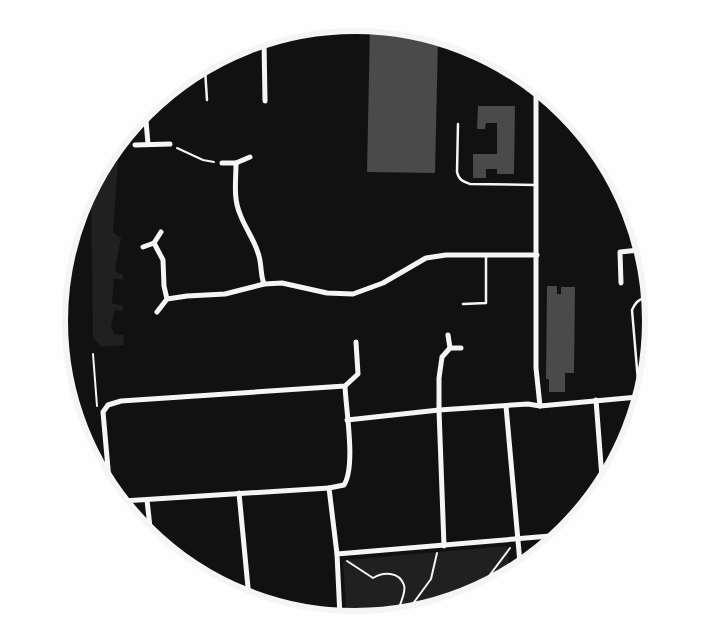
<svg xmlns="http://www.w3.org/2000/svg" width="710" height="642" font-family="Montserrat,sans-serif">
  <rect width="100%" height="100%" fill="#111"/>
  <g fill="#202020">
    <path d="M 119,147 L 119,148 L 113,232 L 121,238 L 115,269 L 117,273 L 123,274 L 123,279 L 114,279 L 112,303 L 123,306 L 123,311 L 115,310 L 111,326 L 114,334 L 123,335 L 124,345 L 101,347 L 93,337 L 91,189 Z"/>
    <path d="M 507,546 L 510,569 L 469,597 L 355,619 L 347,618 L 343,563 L 345,560 Z"/>
  </g>
  <g fill="#4a4a4a">
    <path d="M 370,25 L 438,39 L 435,173 L 367,172 Z"/>
    <path d="M 478,106 L 515,106 L 514,174 L 497,174 L 497,169 L 486,169 L 486,178 L 473,178 L 473,154 L 497,154 L 497,123 L 486,123 L 485,129 L 477,129 Z"/>
    <path d="M 547,286 L 557,286 L 557,294 L 561,294 L 561,287 L 575,287 L 574,373 L 565,373 L 565,392 L 549,392 L 549,379 L 546,379 Z"/>
  </g>
  <g fill="none" stroke-linecap="round" stroke-linejoin="round">
    <g stroke="#f5f5f5" stroke-width="2">
      <path d="M 177,148 L 203,160 L 214,162"/>
      <path d="M 93,354 L 97,406"/>
      <path d="M 347,561 L 373,578 C 383,572 399,571 404,585 C 406,591 402,599 400,605 L 403,610"/>
      <path d="M 477,592 L 510,548"/>
      <path d="M 466,597 L 472,595"/>
      <path d="M 409,609 L 431,579 L 437,553"/>
    </g>
    <g stroke="#f5f5f5" stroke-width="2.5">
      <path d="M 205,69 L 207,100"/>
      <path d="M 458,124 L 457,172 C 459,180 462,181 470,184 L 536,185"/>
      <path d="M 463,304 L 486,303 L 486,256"/>
      <path d="M 638,381 L 632,310 C 636,301 639,299 649,297"/>
      <path d="M 632,397 L 634,420"/>
    </g>
    <g stroke="#f5f5f5" stroke-width="5">
      <path d="M 264,41 L 265,101"/>
      <path d="M 536,90 L 536,368 L 540,406"/>
      <path d="M 145,109 L 148,144"/>
      <path d="M 135,145 L 170,144"/>
      <path d="M 222,163 L 236,163 L 250,157"/>
      <path d="M 236,163 C 236,180 233,198 240,214 C 245,228 254,239 258,253 C 262,263 260,274 264,284"/>
      <path d="M 154,243 L 163,260 L 164,286 L 167,299"/>
      <path d="M 143,247 L 154,243 L 161,232"/>
      <path d="M 621,283 L 620,252 L 639,250"/>
      <path d="M 157,312 L 167,299 L 187,296 L 225,294 L 264,284 L 282,283 L 327,293 L 353,294 L 383,283 L 426,258 L 446,255 L 537,255"/>
      <path d="M 448,335 L 450,348"/>
      <path d="M 596,400 L 602,478"/>
      <path d="M 506,406 L 520,563"/>
      <path d="M 347,420 L 439,410 L 528,404 L 540,406 L 638,397"/>
      <path d="M 109,480 L 103,412 L 108,405 L 121,401 L 345,386 L 358,374 L 356,342"/>
      <path d="M 239,493 L 249,598"/>
      <path d="M 147,500 L 151,536"/>
      <path d="M 123,501 L 329,488"/>
      <path d="M 444,546 L 439,410 L 439,378 L 442,357 L 450,348 L 461,348"/>
      <path d="M 337,554 L 329,488 L 344,485 C 356,466 346,411 345,386"/>
      <path d="M 340,617 L 337,554 L 562,535"/>
    </g>
    <path stroke="#9a9a9a" stroke-width="3" d="M 63,288 L 65,366"/>
  </g>
  <path d="M0 0H710V642H0ZM65 321a290 290 0 1 1 580 0a290 290 0 1 1-580 0Z" fill="#fefefe" fill-rule="evenodd"/>
  <path fill="none" stroke="#f5f5f5" stroke-width="6" d="M65 321a290 290 0 1 1 580 0a290 290 0 1 1-580 0Z"/>
</svg>
